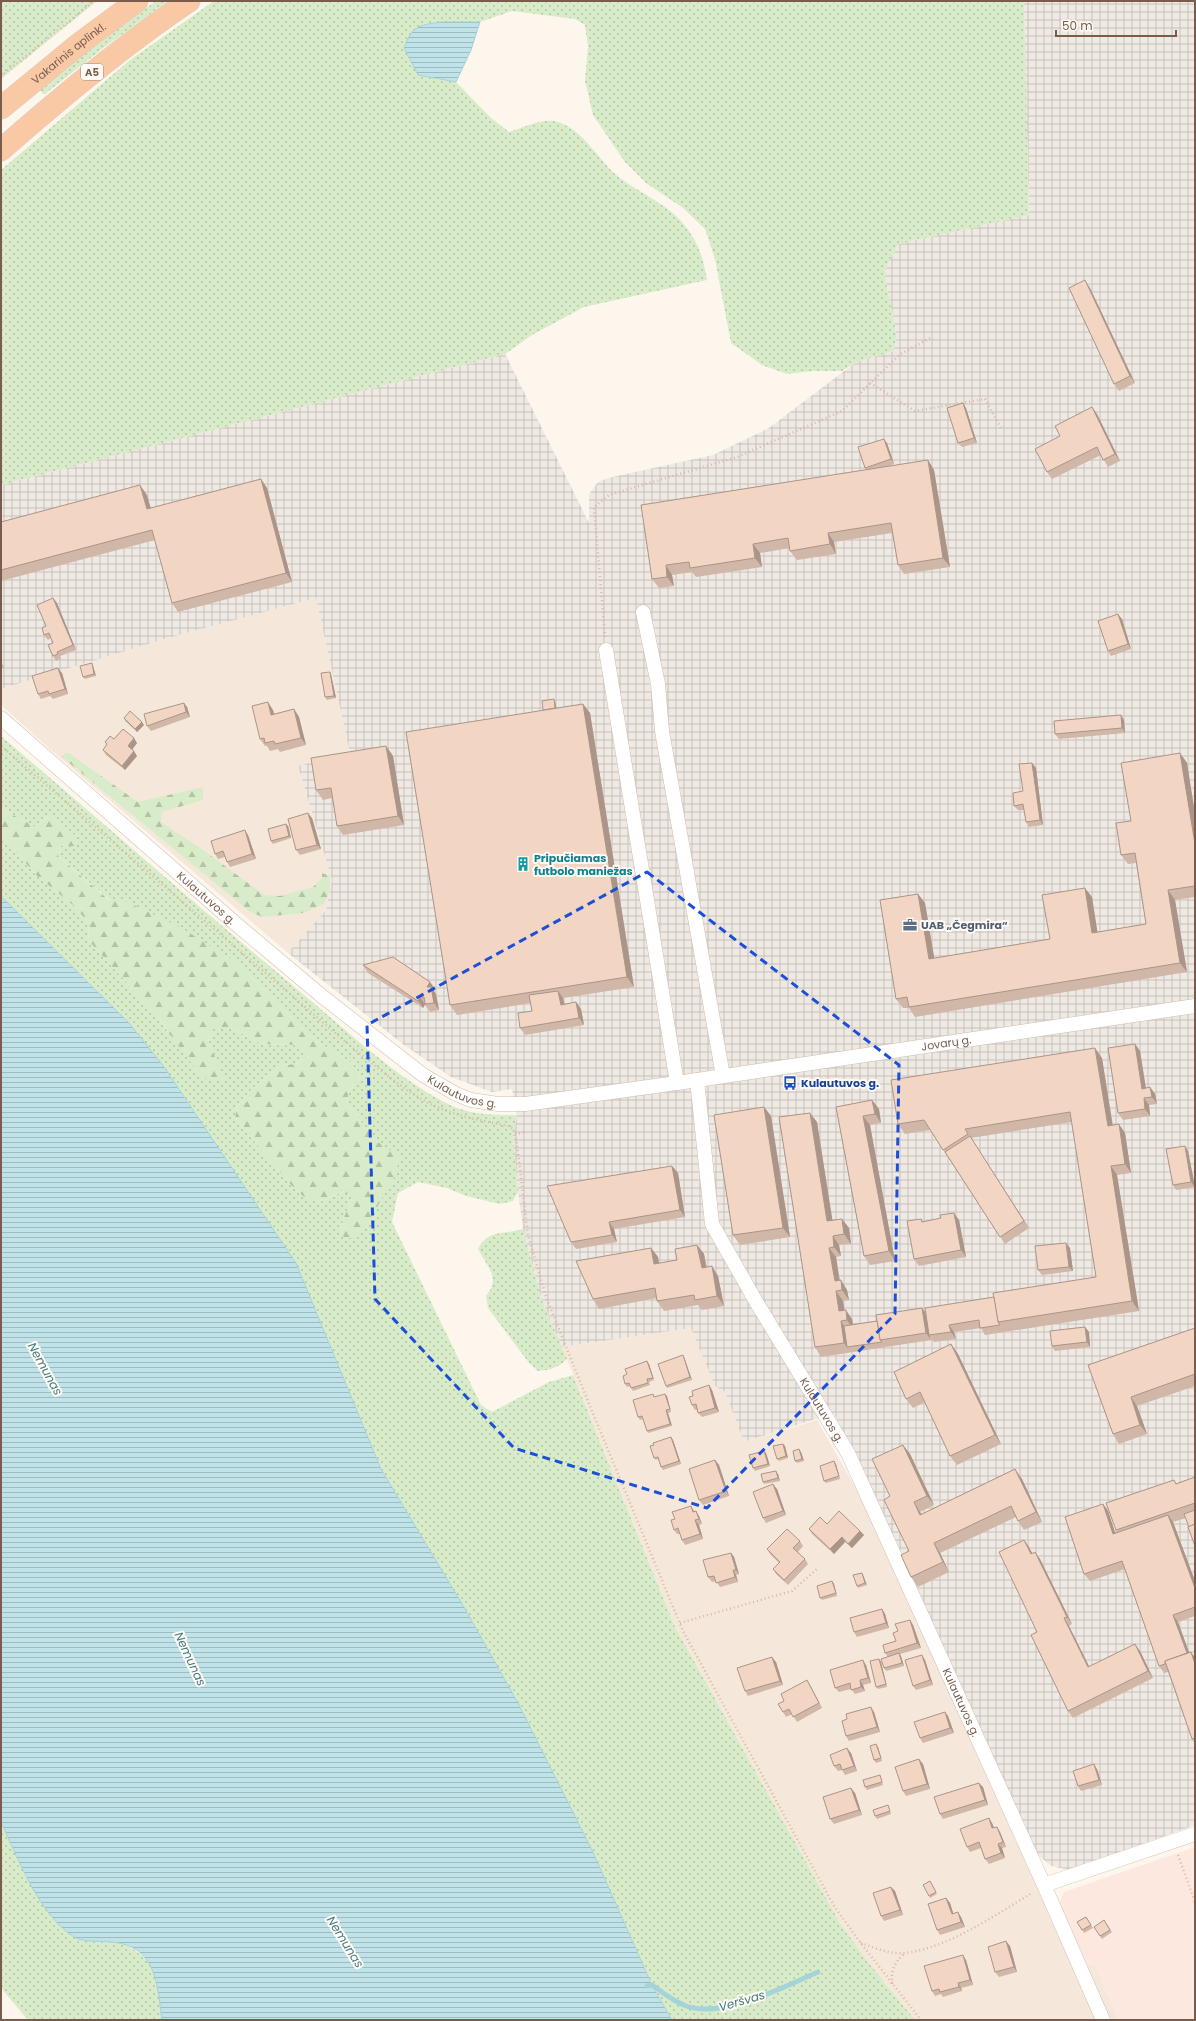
<svg xmlns="http://www.w3.org/2000/svg" width="1196" height="2021" font-family="Poppins,sans-serif">
  <defs>
    <pattern id="industrial-grid" width="8" height="8" patternUnits="userSpaceOnUse"><rect width="8" height="8" fill="#efe9e4"/><path d="M0 4h8M4 0v8" fill="none" stroke="#c7c0bb"/></pattern>
    <pattern id="grass-dots" width="8" height="8" patternUnits="userSpaceOnUse"><rect width="8" height="8" fill="#d8ecc9"/><path d="M2 2h.1M6 6h.1" fill="none" stroke="#b4c2a5" stroke-width="1.8" stroke-linecap="round"/></pattern>
    <pattern id="forest-firs" width="22" height="20" patternUnits="userSpaceOnUse"><rect width="22" height="20" fill="#d8ecc9"/><path d="M5 1l3.5 6h-7zM16 11l3.5 6h-7z" fill="#b4c2a5"/></pattern>
    <pattern id="water-rules" width="6" height="5" patternUnits="userSpaceOnUse"><rect width="6" height="5" fill="#bfe3e8"/><path d="M0 2.5h6" fill="none" stroke="#a0bbbe"/></pattern>
  </defs>
  <rect width="100%" height="100%" fill="#fdf6ec"/>
  <g fill="#f5e8da">
    <path d="M 316,598 L 350,753 L 298,767 L 332,880 L 326,910 L 288,953 L 51,750 L 1,705 L 1,689 L 168,638 Z"/>
    <path d="M 692,1328 L 715,1386 L 725,1392 L 744,1442 L 817,1420 L 862,1499 L 1032,1877 L 1074,1965 L 1095,1965 L 1119,2020 L 915,2020 L 868,1962 L 840,1923 L 675,1627 L 562,1347 Z"/>
  </g>
  <path fill="#fde8e0" d="M 1195,1847 L 1195,2020 L 1119,2020 L 1095,1965 L 1084,1965 L 1059,1904 L 1064,1892 Z"/>
  <path fill="url(#industrial-grid)" d="M 1024,1 L 1195,1 L 1195,1825 L 1070,1870 L 1051,1866 L 1037,1854 L 834,1413 L 744,1442 L 725,1392 L 715,1386 L 691,1328 L 562,1347 L 541,1298 L 523,1229 L 518,1192 L 513,1137 L 517,1115 L 512,1089 L 492,1092 L 451,1077 L 404,1045 L 288,953 L 326,910 L 332,880 L 298,766 L 350,753 L 316,598 L 168,638 L 1,689 L 1,485 L 505,354 L 589,523 L 589,494 L 598,482 L 608,478 L 713,455 L 769,428 L 856,362 L 893,351 L 897,337 L 884,272 L 898,244 L 1029,215 Z"/>
  <g fill="url(#grass-dots)">
    <path d="M 1,1 L 97,1 L 1,79 Z"/>
    <path d="M 156,1 L 168,1 L 102,49 L 45,94 L 43,94 L 40,90 L 93,46 Z"/>
    <path d="M 214,1 L 1024,1 L 1029,215 L 898,244 L 884,272 L 897,337 L 893,351 L 856,362 L 842,371 L 813,371 L 787,374 L 762,365 L 731,343 L 715,259 L 705,229 L 683,208 L 646,183 L 625,162 L 593,115 L 585,81 L 588,46 L 585,25 L 575,19 L 512,11 L 480,22 L 442,22 L 435,79 L 456,82 L 491,118 L 509,132 C 522,128 540,119 554,121 C 583,127 598,161 620,178 C 640,193 671,206 686,227 C 700,246 703,258 707,280 L 584,307 L 532,335 L 505,354 L 1,485 L 1,170 L 130,60 Z"/>
    <path d="M 1,736 C 100,820 197,906 297,989 C 344,1028 390,1073 444,1102 C 468,1115 490,1115 517,1115 L 513,1137 L 518,1192 L 513,1201 L 500,1204 L 466,1196 L 447,1188 L 418,1182 L 398,1193 L 392,1222 L 481,1405 L 492,1412 L 549,1382 L 573,1375 L 675,1627 L 840,1923 L 868,1962 L 915,2020 L 672,2020 L 650,1980 L 592,1850 L 518,1703 L 464,1607 L 381,1469 L 296,1263 L 162,1064 L 129,1023 L 1,896 L 1,834 L 36,875 L 73,905 L 89,923 L 88,940 L 159,1018 L 168,1032 L 223,1078 L 208,1040 L 213,1029 L 233,1029 L 262,1044 L 301,1045 L 308,1056 L 297,1064 L 282,1065 L 253,1088 L 237,1106 L 235,1118 L 289,1183 L 303,1196 L 320,1202 L 344,1191 L 352,1198 L 343,1220 L 341,1233 L 347,1240 L 400,1157 L 376,1141 L 347,1103 L 349,1091 L 360,1078 L 355,1065 L 309,1036 L 235,961 L 123,900 L 110,900 L 58,856 L 60,846 L 77,837 L 53,818 L 44,817 L 37,828 L 6,811 L 1,805 Z"/>
    <path d="M 523,1229 L 541,1298 L 567,1359 C 558,1368 550,1370 538,1371 L 529,1363 L 488,1308 L 486,1296 C 501,1278 488,1268 478,1249 C 488,1229 505,1235 523,1229 Z"/>
    <path d="M 1,1822 L 26,1877 L 122,1943 C 161,1962 157,1982 162,2020 L 28,2020 L 1,1988 Z"/>
  </g>
  <g fill="url(#forest-firs)">
    <path d="M 65,753 L 69,753 L 138,802 L 203,787 L 203,800 L 162,812 L 161,822 L 202,849 L 264,895 L 280,896 L 313,887 L 322,878 L 322,873 L 330,876 L 330,891 L 324,904 L 303,913 L 262,917 L 249,911 L 62,757 Z"/>
    <path d="M 1,805 L 6,811 L 37,828 L 44,817 L 53,818 L 77,837 L 75,846 L 60,846 L 58,856 L 109,900 L 123,900 L 178,926 L 235,961 L 309,1036 L 355,1065 L 360,1078 L 349,1091 L 347,1103 L 376,1141 L 400,1156 L 396,1174 L 365,1228 L 347,1240 L 341,1234 L 343,1220 L 352,1198 L 344,1191 L 320,1202 L 303,1196 L 289,1183 L 235,1118 L 237,1106 L 253,1088 L 282,1065 L 297,1064 L 308,1056 L 301,1045 L 262,1044 L 233,1029 L 213,1029 L 208,1040 L 224,1079 C 217,1080 212,1081 205,1078 C 198,1075 165,1027 159,1018 L 88,940 L 89,923 L 73,905 L 36,875 L 1,834 Z"/>
  </g>
  <g fill="url(#water-rules)" stroke="#a5d3da">
    <path d="M 442,22 L 480,22 L 471,50 L 456,82 L 418,75 L 404,48 C 412,25 420,25 442,22 Z"/>
    <path d="M 1,896 L 129,1023 L 162,1064 L 296,1263 L 381,1469 L 464,1607 L 518,1703 L 592,1850 L 652,1985 L 672,2020 L 162,2020 C 157,1985 157,1946 112,1942 C 103,1941 83,1942 76,1938 C 41,1919 17,1857 1,1822 Z"/>
  </g>
  <g fill="none" stroke-linecap="round" stroke-linejoin="round">
    <path stroke="#a5d3da" stroke-width="5" d="M 647,1986 L 652,1985 C 662,1992 674,2002 686,2006 C 723,2019 783,1987 818,1972"/>
    <defs>
      <g id="minor">
        <path d="M 643,612 L 658,684 L 662,731 L 723,1076"/>
        <path d="M 606,650 L 677,1083"/>
        <path id="s1" d="M 1,718 L 236,924 L 323,997 L 423,1075 L 456,1094 L 471,1100 L 498,1104 L 525,1104 L 677,1083 L 1195,1006"/>
        <path id="s2" d="M 697,1080 L 712,1224 L 758,1305 L 848,1453 L 1044,1885 L 1103,2020"/>
        <path d="M 1044,1885 L 1195,1834"/>
      </g>
      <g id="trunk">
        <path id="s3" d="M 1,108 L 79,44 L 137,1"/>
        <path d="M 1,150 C 61,97 122,46 189,1"/>
      </g>
    </defs>
    <use href="#minor" stroke="#d1beb0" stroke-width="15"/>
    <use href="#trunk" stroke="#dad1cd" stroke-width="23"/>
    <g stroke="#d9b8a5" stroke-width="2.5" stroke-dasharray="1 3" stroke-linecap="butt">
      <path d="M 1,76 L 94,1"/>
      <path d="M 870,383 L 915,411 L 985,399 L 1001,428"/>
      <path d="M 605,637 L 594,507 L 609,495 L 737,457 L 842,411 L 899,355 L 932,337"/>
      <path d="M 1,746 L 354,1049 C 380,1069 407,1094 437,1107 C 460,1117 484,1121 508,1126 L 513,1129 L 517,1144 L 528,1235 L 546,1297 L 592,1411 L 683,1631 L 834,1906 L 860,1942 L 921,2020"/>
      <path d="M 515,1134 L 527,1132"/>
      <path d="M 680,1623 L 792,1591 L 817,1569"/>
      <path d="M 1178,1855 L 1195,1902"/>
      <path d="M 861,1943 C 875,1948 891,1955 906,1953 C 952,1946 993,1916 1032,1893"/>
      <path d="M 892,1984 C 891,1970 894,1963 905,1953"/>
    </g>
    <use href="#minor" stroke="#fff" stroke-width="14"/>
    <use href="#trunk" stroke="#f9c8a4" stroke-width="22"/>
  </g>
  <g fill="#d1b7a8">
    <path d="M 1090,288 L 1135,383 L 1119,391 L 1114,384 Z"/>
    <path d="M 963,403 L 966,408 L 977,443 L 962,447 L 958,443 Z"/>
    <path d="M 1092,407 L 1097,414 L 1120,461 L 1108,467 L 1101,455 L 1052,479 L 1047,472 Z"/>
    <path d="M 887,443 L 894,464 L 886,467 L 928,460 L 934,470 L 950,567 L 904,574 L 898,565 L 892,533 L 834,542 L 836,554 L 797,560 L 790,551 L 790,548 L 760,553 L 762,567 L 696,577 L 692,572 L 672,575 L 674,586 L 659,588 L 652,579 L 641,505 L 866,470 L 865,468 Z"/>
    <path d="M 261,479 L 267,488 L 292,582 L 178,612 L 172,603 L 155,540 L 1,581 L 1,522 L 147,495 L 151,508 Z"/>
    <path d="M 53,598 L 57,603 L 76,650 L 60,656 L 61,659 L 56,661 L 53,656 L 53,643 L 51,638 L 48,640 L 44,635 Z"/>
    <path d="M 1122,619 L 1131,649 L 1111,656 L 1108,651 Z"/>
    <path d="M 1,662 L 4,667 L 1,670 Z"/>
    <path d="M 92,663 L 93,666 L 96,676 L 85,679 L 83,677 Z"/>
    <path d="M 62,673 L 68,694 L 53,699 L 50,696 L 41,699 L 38,694 Z"/>
    <path d="M 331,674 L 336,698 L 327,700 L 325,697 Z"/>
    <path d="M 555,701 L 556,708 L 583,704 L 590,713 L 634,987 L 563,998 L 564,1004 L 576,1002 L 581,1009 L 584,1025 L 525,1035 L 520,1028 L 532,1011 L 531,1003 L 457,1015 L 450,1005 L 543,710 Z"/>
    <path d="M 184,703 L 187,707 L 190,717 L 151,731 L 147,726 Z"/>
    <path d="M 294,709 L 299,717 L 306,745 L 280,752 L 278,749 L 270,751 L 267,746 L 265,746 L 260,739 L 273,710 L 274,714 Z"/>
    <path d="M 1121,715 L 1124,720 L 1125,733 L 1059,739 L 1055,734 Z"/>
    <path d="M 124,718 L 144,725 L 137,732 L 125,721 Z"/>
    <path d="M 114,739 L 137,743 L 132,750 L 137,756 L 125,770 L 106,755 L 103,750 L 107,745 L 105,742 Z"/>
    <path d="M 386,746 L 393,756 L 404,825 L 343,835 L 337,826 L 332,798 L 323,800 L 316,790 Z"/>
    <path d="M 1180,753 L 1187,763 L 1195,814 L 1195,897 L 1175,900 L 1187,972 L 915,1017 L 909,1008 L 903,1008 L 896,999 L 918,894 L 925,903 L 934,958 L 1050,939 L 1092,897 L 1097,932 L 1146,924 L 1136,863 L 1128,864 L 1121,855 L 1131,821 Z"/>
    <path d="M 1032,763 L 1036,768 L 1043,825 L 1029,827 L 1026,822 L 1024,810 L 1018,810 L 1014,806 L 1023,791 Z"/>
    <path d="M 312,818 L 321,849 L 300,855 L 296,850 Z"/>
    <path d="M 286,824 L 288,826 L 291,838 L 273,844 L 271,841 Z"/>
    <path d="M 248,835 L 256,859 L 230,867 L 227,862 L 225,857 L 218,859 L 215,854 Z"/>
    <path d="M 363,965 L 430,982 L 435,989 L 434,991 L 436,994 L 439,1010 L 430,1012 L 425,1005 L 423,1008 L 368,973 Z"/>
    <path d="M 1135,1044 L 1140,1051 L 1146,1088 L 1150,1087 L 1155,1094 L 1157,1104 L 1149,1105 L 1150,1116 L 1123,1120 L 1118,1113 Z"/>
    <path d="M 1102,1058 L 1113,1125 L 1125,1133 L 1131,1173 L 1117,1175 L 1139,1311 L 985,1335 L 981,1328 L 954,1332 L 956,1339 L 934,1342 L 930,1337 L 931,1340 L 821,1357 L 815,1347 L 817,1122 L 832,1220 L 842,1219 L 849,1228 L 851,1244 L 839,1245 L 841,1256 L 836,1257 L 840,1280 L 847,1290 L 849,1300 L 843,1301 L 844,1310 L 852,1319 L 853,1324 L 877,1321 L 922,1308 L 926,1313 L 994,1297 L 1096,1277 L 1072,1122 L 971,1138 L 1029,1228 L 1005,1244 L 930,1130 L 905,1134 L 898,1124 Z"/>
    <path d="M 872,1100 L 879,1109 L 881,1123 L 870,1125 L 895,1261 L 870,1265 L 864,1256 L 836,1107 Z"/>
    <path d="M 764,1107 L 771,1116 L 790,1237 L 740,1245 L 733,1235 Z"/>
    <path d="M 1185,1146 L 1188,1151 L 1195,1187 L 1176,1190 L 1173,1185 Z"/>
    <path d="M 672,1166 L 678,1173 L 685,1217 L 614,1229 L 617,1242 L 576,1249 L 571,1242 Z"/>
    <path d="M 921,1219 L 923,1222 L 959,1220 L 966,1257 L 919,1266 L 914,1259 Z"/>
    <path d="M 1066,1243 L 1070,1248 L 1073,1271 L 1042,1275 L 1038,1270 Z"/>
    <path d="M 697,1245 L 704,1254 L 707,1267 L 718,1276 L 724,1306 L 702,1310 L 698,1305 L 664,1311 L 657,1301 L 657,1298 L 599,1309 L 593,1299 L 651,1248 L 658,1257 L 659,1263 L 677,1260 Z"/>
    <path d="M 1085,1327 L 1089,1332 L 1090,1347 L 1055,1351 L 1052,1346 Z"/>
    <path d="M 1195,1328 L 1195,1386 L 1137,1406 L 1147,1434 L 1119,1444 L 1113,1434 L 1088,1365 Z"/>
    <path d="M 951,1344 L 958,1354 L 1001,1444 L 957,1465 L 950,1456 L 925,1402 L 913,1408 L 906,1399 Z"/>
    <path d="M 684,1357 L 692,1380 L 667,1388 L 666,1386 Z"/>
    <path d="M 649,1364 L 654,1380 L 649,1382 L 650,1385 L 633,1391 L 630,1386 L 627,1387 L 625,1384 Z"/>
    <path d="M 709,1385 L 712,1390 L 719,1412 L 702,1417 L 698,1413 L 698,1410 L 695,1410 L 692,1405 L 693,1396 Z"/>
    <path d="M 667,1396 L 671,1412 L 668,1413 L 672,1426 L 648,1433 L 647,1431 L 643,1419 L 640,1420 L 638,1417 L 655,1397 Z"/>
    <path d="M 671,1437 L 673,1440 L 681,1464 L 663,1470 L 661,1467 L 658,1459 L 656,1460 L 654,1458 L 654,1445 Z"/>
    <path d="M 783,1444 L 785,1446 L 788,1458 L 779,1461 L 777,1459 Z"/>
    <path d="M 903,1445 L 910,1454 L 934,1505 L 920,1512 L 922,1514 L 1015,1469 L 1022,1479 L 1042,1522 L 1024,1530 L 1018,1521 L 1016,1517 L 940,1553 L 949,1572 L 918,1587 L 911,1577 L 909,1551 L 890,1496 Z"/>
    <path d="M 799,1449 L 801,1452 L 804,1461 L 797,1463 L 795,1461 Z"/>
    <path d="M 764,1451 L 766,1453 L 770,1466 L 755,1471 L 753,1468 Z"/>
    <path d="M 715,1460 L 719,1465 L 729,1496 L 703,1505 L 699,1500 Z"/>
    <path d="M 836,1464 L 840,1479 L 826,1483 L 824,1481 Z"/>
    <path d="M 778,1474 L 780,1481 L 764,1484 L 763,1482 Z"/>
    <path d="M 1195,1477 L 1195,1546 L 1186,1518 L 1173,1522 L 1195,1581 L 1195,1616 L 1178,1622 L 1189,1653 L 1191,1652 L 1195,1658 L 1195,1744 L 1192,1739 L 1168,1672 L 1164,1673 L 1159,1666 L 1125,1569 L 1090,1581 L 1084,1574 L 1103,1504 L 1108,1511 L 1115,1533 L 1117,1533 L 1116,1530 L 1177,1483 Z"/>
    <path d="M 777,1489 L 786,1515 L 766,1523 L 763,1518 Z"/>
    <path d="M 694,1511 L 694,1512 L 696,1511 L 699,1516 L 702,1524 L 699,1525 L 703,1539 L 685,1545 L 682,1540 L 680,1534 L 677,1534 L 674,1530 L 675,1519 Z"/>
    <path d="M 827,1524 L 860,1531 L 864,1535 L 852,1548 L 845,1542 L 834,1554 L 812,1534 L 809,1529 Z"/>
    <path d="M 1024,1540 L 1029,1547 L 1032,1553 L 1040,1559 L 1072,1624 L 1069,1626 L 1089,1667 L 1140,1651 L 1153,1678 L 1073,1718 L 1068,1711 L 1037,1632 Z"/>
    <path d="M 800,1541 L 803,1546 L 798,1552 L 805,1559 L 808,1564 L 788,1585 L 776,1574 L 773,1569 L 779,1563 L 770,1554 L 767,1549 Z"/>
    <path d="M 731,1553 L 734,1557 L 739,1574 L 736,1575 L 738,1582 L 720,1587 L 716,1581 L 712,1582 L 708,1577 Z"/>
    <path d="M 862,1573 L 863,1575 L 867,1585 L 858,1588 L 857,1586 Z"/>
    <path d="M 832,1581 L 834,1584 L 837,1596 L 822,1600 L 820,1598 Z"/>
    <path d="M 882,1609 L 885,1614 L 889,1628 L 857,1637 L 854,1632 Z"/>
    <path d="M 910,1620 L 913,1625 L 921,1648 L 900,1654 L 904,1666 L 886,1671 L 884,1668 L 888,1657 L 885,1653 L 896,1641 L 898,1631 Z"/>
    <path d="M 922,1655 L 925,1660 L 933,1685 L 916,1690 L 913,1686 Z"/>
    <path d="M 879,1659 L 881,1662 L 887,1687 L 878,1689 L 876,1687 Z"/>
    <path d="M 776,1662 L 783,1685 L 748,1696 L 745,1691 Z"/>
    <path d="M 866,1665 L 871,1683 L 863,1685 L 865,1691 L 855,1694 L 851,1689 L 839,1692 L 835,1688 Z"/>
    <path d="M 807,1680 L 810,1685 L 822,1708 L 797,1722 L 792,1714 L 786,1717 L 783,1712 L 784,1701 Z"/>
    <path d="M 874,1712 L 880,1732 L 849,1741 L 846,1736 Z"/>
    <path d="M 945,1712 L 948,1716 L 954,1733 L 923,1743 L 920,1738 Z"/>
    <path d="M 878,1747 L 882,1761 L 876,1763 L 874,1760 Z"/>
    <path d="M 851,1753 L 857,1771 L 845,1775 L 842,1770 L 838,1771 L 834,1766 Z"/>
    <path d="M 923,1764 L 930,1789 L 906,1796 L 903,1791 Z"/>
    <path d="M 1097,1769 L 1102,1785 L 1081,1791 L 1078,1786 Z"/>
    <path d="M 881,1777 L 883,1785 L 867,1790 L 865,1787 Z"/>
    <path d="M 983,1787 L 988,1805 L 943,1819 L 940,1814 Z"/>
    <path d="M 855,1793 L 862,1815 L 834,1824 L 830,1819 Z"/>
    <path d="M 889,1807 L 891,1814 L 877,1819 L 875,1816 Z"/>
    <path d="M 989,1818 L 992,1823 L 994,1828 L 997,1827 L 1000,1832 L 1006,1847 L 1002,1848 L 1005,1858 L 989,1864 L 985,1859 L 981,1848 L 970,1852 L 967,1847 Z"/>
    <path d="M 932,1884 L 937,1894 L 930,1898 L 929,1896 Z"/>
    <path d="M 895,1891 L 903,1915 L 884,1921 L 881,1916 Z"/>
    <path d="M 946,1898 L 950,1903 L 953,1913 L 961,1917 L 965,1927 L 940,1935 L 937,1930 Z"/>
    <path d="M 1086,1917 L 1093,1928 L 1084,1933 L 1077,1922 Z"/>
    <path d="M 1104,1920 L 1112,1932 L 1102,1939 L 1094,1927 Z"/>
    <path d="M 1010,1946 L 1017,1972 L 999,1977 L 995,1972 Z"/>
    <path d="M 966,1960 L 973,1985 L 961,1988 L 962,1991 L 943,1997 L 941,1994 L 935,1996 L 932,1991 Z"/>
  </g>
  <g fill="#aa9588">
    <path d="M 1085,280 L 1090,288 L 1135,383 L 1130,376 Z"/>
    <path d="M 963,403 L 966,408 L 977,443 L 974,438 Z"/>
    <path d="M 1092,407 L 1097,414 L 1120,461 L 1115,454 Z"/>
    <path d="M 884,439 L 887,443 L 894,464 L 891,459 Z"/>
    <path d="M 928,460 L 934,470 L 950,567 L 943,558 Z"/>
    <path d="M 261,479 L 267,488 L 292,582 L 286,573 Z"/>
    <path d="M 140,485 L 147,495 L 153,518 L 147,509 Z"/>
    <path d="M 828,533 L 834,542 L 836,554 L 830,544 Z"/>
    <path d="M 753,544 L 760,553 L 762,567 L 755,558 Z"/>
    <path d="M 666,565 L 672,575 L 674,586 L 667,577 Z"/>
    <path d="M 53,598 L 57,603 L 76,650 L 73,645 Z"/>
    <path d="M 1118,614 L 1122,619 L 1131,649 L 1128,644 Z"/>
    <path d="M 92,663 L 93,666 L 96,676 L 94,674 Z"/>
    <path d="M 58,668 L 62,673 L 68,694 L 65,689 Z"/>
    <path d="M 330,672 L 331,674 L 336,698 L 334,696 Z"/>
    <path d="M 554,699 L 555,701 L 558,718 L 556,716 Z"/>
    <path d="M 268,702 L 273,710 L 276,722 L 271,715 Z"/>
    <path d="M 184,703 L 187,707 L 190,717 L 186,712 Z"/>
    <path d="M 583,704 L 590,713 L 634,987 L 627,977 Z"/>
    <path d="M 294,709 L 299,717 L 306,745 L 301,738 Z"/>
    <path d="M 1121,715 L 1124,720 L 1125,733 L 1122,728 Z"/>
    <path d="M 142,722 L 144,725 L 137,732 L 135,729 Z"/>
    <path d="M 134,738 L 137,743 L 131,751 L 128,746 Z"/>
    <path d="M 386,746 L 393,756 L 404,825 L 398,816 Z"/>
    <path d="M 134,751 L 137,756 L 125,770 L 122,766 Z"/>
    <path d="M 1180,753 L 1187,763 L 1195,814 L 1195,844 Z"/>
    <path d="M 1032,763 L 1036,768 L 1043,825 L 1040,820 Z"/>
    <path d="M 308,813 L 312,818 L 321,849 L 317,845 Z"/>
    <path d="M 286,824 L 288,826 L 291,838 L 289,836 Z"/>
    <path d="M 245,830 L 248,835 L 256,859 L 252,854 Z"/>
    <path d="M 1085,888 L 1092,897 L 1099,942 L 1092,933 Z"/>
    <path d="M 1168,890 L 1175,900 L 1187,972 L 1180,963 Z"/>
    <path d="M 918,894 L 925,903 L 936,968 L 929,959 Z"/>
    <path d="M 430,982 L 435,989 L 434,991 L 436,994 L 439,1010 L 434,1003 L 427,987 Z"/>
    <path d="M 558,991 L 563,998 L 566,1012 L 561,1005 Z"/>
    <path d="M 420,997 L 425,1004 L 423,1008 L 418,1001 Z"/>
    <path d="M 576,1002 L 581,1009 L 584,1025 L 579,1018 Z"/>
    <path d="M 1135,1044 L 1140,1051 L 1147,1096 L 1142,1089 Z"/>
    <path d="M 1095,1048 L 1102,1058 L 1114,1135 L 1108,1126 Z"/>
    <path d="M 1150,1087 L 1155,1094 L 1157,1104 L 1152,1097 Z"/>
    <path d="M 1144,1098 L 1149,1105 L 1150,1116 L 1145,1109 Z"/>
    <path d="M 872,1100 L 879,1109 L 881,1123 L 875,1114 Z"/>
    <path d="M 764,1107 L 771,1116 L 790,1237 L 783,1228 Z"/>
    <path d="M 810,1113 L 817,1122 L 834,1230 L 827,1221 Z"/>
    <path d="M 863,1116 L 870,1125 L 895,1261 L 889,1251 Z"/>
    <path d="M 1119,1124 L 1125,1133 L 1131,1173 L 1125,1164 Z"/>
    <path d="M 965,1129 L 971,1138 L 1029,1228 L 1024,1221 Z"/>
    <path d="M 1185,1146 L 1188,1151 L 1195,1187 L 1191,1182 Z"/>
    <path d="M 672,1166 L 678,1173 L 685,1217 L 680,1210 Z"/>
    <path d="M 1111,1166 L 1117,1175 L 1139,1311 L 1132,1301 Z"/>
    <path d="M 954,1213 L 959,1220 L 966,1257 L 961,1250 Z"/>
    <path d="M 842,1219 L 849,1228 L 851,1244 L 844,1234 Z"/>
    <path d="M 609,1222 L 614,1229 L 617,1242 L 612,1235 Z"/>
    <path d="M 833,1236 L 839,1245 L 841,1256 L 834,1247 Z"/>
    <path d="M 1066,1243 L 1070,1248 L 1073,1271 L 1069,1267 Z"/>
    <path d="M 697,1245 L 704,1254 L 708,1278 L 702,1268 Z"/>
    <path d="M 651,1248 L 658,1257 L 661,1274 L 654,1264 Z"/>
    <path d="M 829,1248 L 836,1257 L 841,1291 L 835,1281 Z"/>
    <path d="M 712,1266 L 718,1276 L 724,1306 L 717,1296 Z"/>
    <path d="M 841,1280 L 847,1290 L 849,1300 L 842,1290 Z"/>
    <path d="M 836,1291 L 843,1301 L 846,1320 L 839,1311 Z"/>
    <path d="M 922,1308 L 927,1315 L 929,1335 L 930,1337 L 931,1340 L 926,1333 Z"/>
    <path d="M 846,1310 L 852,1319 L 854,1330 L 847,1320 Z"/>
    <path d="M 841,1321 L 847,1331 L 847,1347 L 844,1343 Z"/>
    <path d="M 949,1325 L 954,1332 L 956,1339 L 951,1332 Z"/>
    <path d="M 1085,1327 L 1089,1332 L 1090,1347 L 1087,1342 Z"/>
    <path d="M 951,1344 L 958,1354 L 1001,1444 L 995,1435 Z"/>
    <path d="M 683,1355 L 684,1357 L 692,1380 L 690,1377 Z"/>
    <path d="M 647,1361 L 649,1364 L 654,1380 L 653,1378 Z"/>
    <path d="M 709,1385 L 712,1390 L 719,1412 L 715,1408 Z"/>
    <path d="M 665,1394 L 667,1396 L 671,1412 Z"/>
    <path d="M 1131,1397 L 1137,1406 L 1147,1434 L 1140,1425 Z"/>
    <path d="M 666,1410 L 668,1413 L 672,1426 L 670,1424 Z"/>
    <path d="M 671,1437 L 673,1440 L 681,1464 L 679,1461 Z"/>
    <path d="M 783,1444 L 785,1446 L 788,1458 L 786,1456 Z"/>
    <path d="M 903,1445 L 910,1454 L 934,1505 L 927,1496 Z"/>
    <path d="M 799,1449 L 801,1452 L 804,1461 L 802,1459 Z"/>
    <path d="M 764,1451 L 766,1453 L 770,1466 L 768,1464 Z"/>
    <path d="M 715,1460 L 719,1465 L 729,1496 L 726,1491 Z"/>
    <path d="M 834,1461 L 836,1464 L 840,1479 Z"/>
    <path d="M 1015,1469 L 1022,1479 L 1042,1522 L 1036,1512 Z"/>
    <path d="M 776,1471 L 778,1474 L 780,1481 L 778,1478 Z"/>
    <path d="M 773,1484 L 777,1489 L 786,1515 L 783,1511 Z"/>
    <path d="M 914,1502 L 920,1512 L 927,1524 L 920,1515 Z"/>
    <path d="M 1103,1504 L 1108,1511 L 1118,1541 L 1113,1534 Z"/>
    <path d="M 691,1506 L 694,1511 L 696,1517 L 693,1512 Z"/>
    <path d="M 696,1511 L 699,1516 L 702,1524 L 699,1519 Z"/>
    <path d="M 1168,1515 L 1173,1522 L 1195,1581 L 1195,1588 Z"/>
    <path d="M 695,1520 L 699,1525 L 703,1539 L 700,1534 Z"/>
    <path d="M 860,1531 L 864,1535 L 852,1548 L 848,1544 Z"/>
    <path d="M 842,1537 L 845,1542 L 834,1554 L 830,1549 Z"/>
    <path d="M 1024,1540 L 1029,1547 L 1036,1561 L 1031,1554 Z"/>
    <path d="M 934,1543 L 940,1553 L 949,1572 L 943,1562 Z"/>
    <path d="M 1035,1552 L 1040,1559 L 1072,1624 L 1067,1617 Z"/>
    <path d="M 731,1553 L 734,1557 L 739,1574 L 736,1570 Z"/>
    <path d="M 733,1570 L 736,1575 L 738,1582 L 735,1577 Z"/>
    <path d="M 862,1573 L 863,1575 L 867,1585 L 865,1583 Z"/>
    <path d="M 832,1581 L 834,1584 L 837,1596 Z"/>
    <path d="M 882,1609 L 885,1614 L 889,1628 L 886,1623 Z"/>
    <path d="M 1173,1615 L 1178,1622 L 1193,1663 L 1188,1656 Z"/>
    <path d="M 1064,1618 L 1069,1626 L 1093,1674 L 1088,1667 Z"/>
    <path d="M 910,1620 L 913,1625 L 921,1648 L 917,1643 Z"/>
    <path d="M 1135,1644 L 1140,1651 L 1153,1678 L 1148,1671 Z"/>
    <path d="M 1191,1652 L 1195,1658 L 1195,1664 Z"/>
    <path d="M 899,1653 L 901,1656 L 904,1666 L 902,1663 Z"/>
    <path d="M 922,1655 L 925,1660 L 933,1685 L 930,1680 Z"/>
    <path d="M 772,1657 L 776,1662 L 783,1685 L 780,1681 Z"/>
    <path d="M 879,1659 L 881,1662 L 887,1687 L 886,1684 Z"/>
    <path d="M 863,1660 L 866,1665 L 871,1683 L 868,1678 Z"/>
    <path d="M 807,1680 L 810,1685 L 822,1708 L 819,1703 Z"/>
    <path d="M 860,1680 L 863,1685 L 865,1691 L 861,1687 Z"/>
    <path d="M 871,1707 L 874,1712 L 880,1732 L 877,1727 Z"/>
    <path d="M 945,1712 L 948,1716 L 954,1733 L 950,1728 Z"/>
    <path d="M 876,1744 L 878,1747 L 882,1761 L 881,1758 Z"/>
    <path d="M 847,1748 L 851,1753 L 857,1771 L 854,1766 Z"/>
    <path d="M 919,1759 L 923,1764 L 930,1789 L 927,1784 Z"/>
    <path d="M 1094,1764 L 1097,1769 L 1102,1785 L 1099,1780 Z"/>
    <path d="M 979,1783 L 983,1787 L 988,1805 L 985,1800 Z"/>
    <path d="M 851,1788 L 855,1793 L 862,1815 L 859,1810 Z"/>
    <path d="M 989,1818 L 992,1823 L 996,1833 L 992,1828 Z"/>
    <path d="M 997,1827 L 1000,1832 L 1006,1847 L 1003,1842 Z"/>
    <path d="M 998,1844 L 1002,1848 L 1005,1858 L 1001,1853 Z"/>
    <path d="M 891,1887 L 895,1891 L 903,1915 L 900,1910 Z"/>
    <path d="M 946,1898 L 950,1903 L 955,1919 L 952,1914 Z"/>
    <path d="M 958,1912 L 961,1917 L 965,1927 L 961,1922 Z"/>
    <path d="M 1006,1941 L 1010,1946 L 1017,1972 L 1014,1967 Z"/>
    <path d="M 963,1955 L 966,1960 L 973,1985 L 970,1980 Z"/>
    <path d="M 958,1983 L 961,1988 L 962,1991 L 959,1987 Z"/>
  </g>
  <g fill="#f3d5c3" stroke="#aa9588">
    <path d="M 1085,280 L 1130,376 L 1114,384 L 1069,288 Z"/>
    <path d="M 963,403 L 974,438 L 958,443 L 947,408 Z"/>
    <path d="M 1092,407 L 1115,454 L 1103,460 L 1097,447 L 1047,472 L 1035,449 L 1060,436 L 1055,426 Z"/>
    <path d="M 884,439 L 891,459 L 865,468 L 858,447 Z"/>
    <path d="M 928,460 L 943,558 L 898,565 L 891,523 L 828,533 L 830,544 L 790,551 L 788,538 L 753,544 L 755,558 L 690,568 L 689,562 L 666,565 L 667,577 L 652,579 L 641,505 Z"/>
    <path d="M 261,479 L 286,573 L 172,603 L 152,530 L 1,570 L 1,522 L 140,485 L 147,509 Z"/>
    <path d="M 53,598 L 73,645 L 57,652 L 58,654 L 53,656 L 48,645 L 53,643 L 49,633 L 44,635 L 42,628 L 46,626 L 37,605 Z"/>
    <path d="M 1118,614 L 1128,644 L 1108,651 L 1098,621 Z"/>
    <path d="M 92,663 L 94,674 L 83,677 L 80,666 Z"/>
    <path d="M 58,668 L 65,689 L 49,694 L 48,691 L 38,694 L 32,676 Z"/>
    <path d="M 330,672 L 334,696 L 325,697 L 321,673 Z"/>
    <path d="M 554,699 L 555,708 L 543,710 L 542,701 Z"/>
    <path d="M 268,702 L 271,715 L 294,709 L 301,738 L 275,744 L 274,741 L 265,743 L 264,738 L 260,739 L 252,706 Z"/>
    <path d="M 184,703 L 186,712 L 147,726 L 144,714 Z"/>
    <path d="M 583,704 L 627,977 L 450,1005 L 406,732 Z"/>
    <path d="M 130,711 L 142,722 L 135,729 L 124,718 Z"/>
    <path d="M 1121,715 L 1122,728 L 1055,734 L 1054,721 Z"/>
    <path d="M 123,729 L 134,738 L 128,746 L 134,751 L 122,766 L 103,750 L 107,744 L 105,742 L 110,736 L 114,739 Z"/>
    <path d="M 386,746 L 398,816 L 337,826 L 331,788 L 316,790 L 311,758 Z"/>
    <path d="M 1180,753 L 1195,844 L 1195,886 L 1168,890 L 1180,963 L 909,1007 L 907,997 L 896,999 L 880,900 L 918,894 L 929,959 L 1050,939 L 1042,895 L 1085,888 L 1092,933 L 1146,924 L 1135,853 L 1121,855 L 1116,823 L 1131,821 L 1121,763 Z"/>
    <path d="M 1032,763 L 1040,820 L 1026,822 L 1023,804 L 1014,806 L 1013,793 L 1023,791 L 1019,764 Z"/>
    <path d="M 308,813 L 317,845 L 296,850 L 288,819 Z"/>
    <path d="M 286,824 L 289,836 L 271,841 L 268,829 Z"/>
    <path d="M 245,830 L 252,854 L 227,862 L 223,851 L 215,854 L 211,841 Z"/>
    <path d="M 393,957 L 430,982 L 427,987 L 431,987 L 434,1003 L 425,1004 L 424,997 L 420,997 L 418,1001 L 363,965 Z"/>
    <path d="M 558,991 L 561,1005 L 576,1002 L 579,1018 L 520,1028 L 518,1013 L 532,1011 L 529,995 Z"/>
    <path d="M 1135,1044 L 1142,1089 L 1150,1087 L 1152,1097 L 1144,1098 L 1145,1109 L 1118,1113 L 1108,1048 Z"/>
    <path d="M 1095,1048 L 1108,1126 L 1119,1124 L 1125,1164 L 1111,1166 L 1132,1301 L 998,1322 L 993,1293 L 1096,1277 L 1070,1112 L 965,1129 L 968,1134 L 943,1150 L 924,1120 L 898,1124 L 891,1080 Z"/>
    <path d="M 872,1100 L 875,1114 L 863,1116 L 889,1251 L 864,1256 L 836,1107 Z"/>
    <path d="M 764,1107 L 783,1228 L 733,1235 L 714,1115 Z"/>
    <path d="M 810,1113 L 827,1221 L 842,1219 L 844,1234 L 833,1236 L 834,1247 L 829,1248 L 835,1281 L 841,1280 L 842,1290 L 836,1291 L 839,1311 L 846,1310 L 847,1320 L 841,1321 L 844,1343 L 815,1347 L 779,1117 Z"/>
    <path d="M 970,1136 L 1024,1221 L 1000,1237 L 945,1152 Z"/>
    <path d="M 1185,1146 L 1191,1182 L 1173,1185 L 1166,1149 Z"/>
    <path d="M 672,1166 L 680,1210 L 609,1222 L 612,1235 L 571,1242 L 547,1186 Z"/>
    <path d="M 954,1213 L 961,1250 L 914,1259 L 907,1221 L 921,1219 L 922,1222 L 941,1218 L 940,1215 Z"/>
    <path d="M 1066,1243 L 1069,1267 L 1038,1270 L 1035,1246 Z"/>
    <path d="M 697,1245 L 702,1268 L 712,1266 L 717,1296 L 695,1300 L 694,1295 L 657,1301 L 655,1288 L 593,1299 L 576,1261 L 651,1248 L 654,1264 L 677,1260 L 675,1249 Z"/>
    <path d="M 994,1297 L 998,1322 L 1000,1325 L 980,1328 L 979,1320 L 949,1325 L 951,1332 L 929,1335 L 925,1308 Z"/>
    <path d="M 922,1308 L 926,1333 L 880,1340 L 876,1315 Z"/>
    <path d="M 877,1321 L 880,1340 L 882,1342 L 847,1347 L 844,1326 Z"/>
    <path d="M 1085,1327 L 1087,1342 L 1052,1346 L 1050,1331 Z"/>
    <path d="M 1195,1328 L 1195,1374 L 1131,1397 L 1140,1425 L 1113,1434 L 1088,1365 Z"/>
    <path d="M 951,1344 L 995,1435 L 950,1456 L 920,1392 L 906,1399 L 894,1372 Z"/>
    <path d="M 683,1355 L 690,1377 L 666,1386 L 658,1364 Z"/>
    <path d="M 647,1361 L 653,1378 L 647,1379 L 648,1383 L 631,1388 L 629,1383 L 625,1384 L 623,1376 L 627,1374 L 625,1369 Z"/>
    <path d="M 709,1385 L 715,1408 L 698,1413 L 696,1404 L 692,1405 L 689,1397 L 693,1396 L 692,1391 Z"/>
    <path d="M 653,1394 L 654,1397 L 665,1394 L 670,1409 L 666,1410 L 670,1424 L 647,1431 L 642,1416 L 638,1417 L 633,1400 Z"/>
    <path d="M 671,1437 L 679,1461 L 661,1467 L 658,1457 L 654,1458 L 650,1446 L 654,1445 L 653,1443 Z"/>
    <path d="M 783,1444 L 786,1456 L 777,1459 L 773,1446 Z"/>
    <path d="M 903,1445 L 927,1496 L 914,1502 L 920,1515 L 1015,1469 L 1036,1512 L 1018,1521 L 1011,1506 L 934,1543 L 943,1562 L 911,1577 L 901,1555 L 909,1551 L 884,1500 L 890,1496 L 872,1459 Z"/>
    <path d="M 799,1449 L 802,1459 L 795,1461 L 793,1451 Z"/>
    <path d="M 764,1451 L 768,1464 L 753,1468 L 749,1455 Z"/>
    <path d="M 715,1460 L 726,1491 L 699,1500 L 689,1469 Z"/>
    <path d="M 834,1461 L 839,1476 L 824,1481 L 820,1466 Z"/>
    <path d="M 776,1471 L 778,1478 L 763,1482 L 761,1474 Z"/>
    <path d="M 1195,1477 L 1195,1503 L 1116,1530 L 1106,1503 L 1174,1480 L 1176,1484 Z"/>
    <path d="M 773,1484 L 783,1511 L 763,1518 L 753,1492 Z"/>
    <path d="M 1103,1504 L 1113,1534 L 1168,1515 L 1195,1588 L 1195,1607 L 1173,1615 L 1187,1653 L 1165,1661 L 1165,1664 L 1159,1666 L 1122,1561 L 1084,1574 L 1065,1517 Z"/>
    <path d="M 691,1506 L 693,1512 L 696,1511 L 699,1519 L 695,1520 L 700,1534 L 682,1540 L 678,1528 L 674,1530 L 671,1520 L 675,1519 L 672,1512 Z"/>
    <path d="M 1195,1510 L 1195,1524 L 1189,1527 L 1184,1514 Z"/>
    <path d="M 839,1511 L 860,1531 L 848,1544 L 842,1537 L 830,1549 L 809,1529 L 820,1517 L 827,1524 Z"/>
    <path d="M 1195,1524 L 1195,1546 L 1188,1527 Z"/>
    <path d="M 787,1529 L 800,1541 L 793,1548 L 805,1559 L 784,1580 L 773,1569 L 780,1562 L 767,1549 Z"/>
    <path d="M 1024,1540 L 1031,1554 L 1035,1552 L 1067,1617 L 1064,1618 L 1088,1667 L 1135,1644 L 1148,1671 L 1068,1711 L 1031,1635 L 1037,1632 L 999,1552 Z"/>
    <path d="M 731,1553 L 736,1570 L 733,1570 L 735,1577 L 716,1583 L 714,1576 L 708,1577 L 703,1560 Z"/>
    <path d="M 862,1573 L 865,1583 L 857,1586 L 853,1575 Z"/>
    <path d="M 832,1581 L 836,1593 L 820,1598 L 817,1586 Z"/>
    <path d="M 882,1609 L 886,1623 L 854,1632 L 850,1618 Z"/>
    <path d="M 910,1620 L 917,1643 L 885,1653 L 883,1645 L 896,1641 L 893,1633 L 898,1631 L 895,1624 Z"/>
    <path d="M 1191,1652 L 1195,1664 L 1195,1738 L 1192,1739 L 1165,1661 Z"/>
    <path d="M 899,1653 L 902,1663 L 884,1668 L 881,1659 Z"/>
    <path d="M 922,1655 L 930,1680 L 913,1686 L 905,1660 Z"/>
    <path d="M 772,1657 L 780,1681 L 745,1691 L 737,1668 Z"/>
    <path d="M 879,1659 L 886,1684 L 876,1687 L 870,1661 Z"/>
    <path d="M 863,1660 L 868,1678 L 860,1680 L 861,1687 L 851,1690 L 850,1683 L 835,1688 L 830,1670 Z"/>
    <path d="M 807,1680 L 819,1703 L 793,1717 L 789,1709 L 783,1712 L 778,1704 L 784,1701 L 781,1694 Z"/>
    <path d="M 871,1707 L 877,1727 L 846,1736 L 842,1721 L 847,1719 L 846,1714 Z"/>
    <path d="M 945,1712 L 950,1728 L 920,1738 L 914,1722 Z"/>
    <path d="M 876,1744 L 881,1758 L 874,1760 L 870,1746 Z"/>
    <path d="M 847,1748 L 854,1766 L 842,1770 L 840,1764 L 834,1766 L 830,1755 Z"/>
    <path d="M 919,1759 L 927,1784 L 903,1791 L 895,1767 Z"/>
    <path d="M 1094,1764 L 1099,1780 L 1078,1786 L 1073,1771 Z"/>
    <path d="M 880,1775 L 882,1782 L 865,1787 L 863,1780 Z"/>
    <path d="M 979,1783 L 985,1800 L 940,1814 L 934,1797 Z"/>
    <path d="M 851,1788 L 859,1810 L 830,1819 L 823,1797 Z"/>
    <path d="M 888,1805 L 890,1811 L 875,1816 L 873,1810 Z"/>
    <path d="M 989,1818 L 992,1828 L 997,1827 L 1003,1842 L 998,1844 L 1001,1853 L 985,1859 L 979,1842 L 967,1847 L 960,1829 Z"/>
    <path d="M 930,1881 L 936,1892 L 929,1896 L 923,1885 Z"/>
    <path d="M 891,1887 L 900,1910 L 881,1916 L 873,1893 Z"/>
    <path d="M 946,1898 L 952,1914 L 958,1912 L 961,1922 L 937,1930 L 928,1904 Z"/>
    <path d="M 1086,1917 L 1091,1925 L 1082,1930 L 1077,1922 Z"/>
    <path d="M 1104,1920 L 1110,1930 L 1100,1936 L 1094,1927 Z"/>
    <path d="M 1006,1941 L 1014,1967 L 995,1972 L 988,1947 Z"/>
    <path d="M 963,1955 L 970,1980 L 958,1983 L 959,1987 L 940,1992 L 939,1989 L 932,1991 L 924,1966 Z"/>
  </g>
  <path fill="none" stroke="#1d4ed8" stroke-width="3" stroke-dasharray="8 5" stroke-linejoin="round" d="M 647,872 L 899,1065 L 895,1314 L 707,1508 L 514,1448 L 375,1299 L 367,1025 Z"/>
  <defs>
    <symbol id="building-bare" viewBox="-9 -9 18 18"><path d="M-4-6H4V6H1V3H-1V6H-4ZM-2.5-4.3h1.7v1.8h-1.7ZM.8-4.3h1.7v1.8H.8ZM-2.5-1h1.7V.8h-1.7ZM.8-1h1.7V.8H.8Z" fill="#0f9aa8" stroke="#fffaf3" stroke-width="2.5" paint-order="stroke"/></symbol>
    <symbol id="office-bare" viewBox="-9 -9 18 18"><path d="M-6-3h4V-5.5h4V-3h4V5H-6ZM-1-4.5V-3h2v-1.5ZM-6 0V1H6V0Z" fill="#5c6f8a" stroke="#fffaf3" stroke-width="2.5" paint-order="stroke"/></symbol>
    <symbol id="bus-bare" viewBox="-9 -9 18 18"><path d="M-5-6H5V4H4V6H2V4H-2V6H-4V4H-5ZM-3.5-4V0h7V-4ZM-3.5 1.2v1.5H-2V1.2ZM2 1.2v1.5H3.5V1.2Z" fill="#1a4fb4" stroke="#fffaf3" stroke-width="2.5" paint-order="stroke"/></symbol>
  </defs>
  <g fill-rule="evenodd">
    <use href="#building-bare" x="513" y="854" width="20" height="20"/>
    <use href="#office-bare" x="900" y="915" width="20" height="20"/>
    <use href="#bus-bare" x="780" y="1073" width="20" height="20"/>
  </g>
  <g text-anchor="middle" stroke-width="4" stroke-linejoin="round" paint-order="stroke">
    <rect fill="#fffaf3" stroke="#a28b7f" stroke-width="1" x="81" y="64" width="22" height="16" rx="3"/>
    <g font-size="10" font-weight="bold" fill="#7a5c4d">
      <text x="92" y="76">A5</text>
    </g>
    <g font-size="11" fill="#7a5c4d" stroke="#fffaf3">
      <text dy="4" stroke="none"><textPath href="#s3" startOffset="87">Vakarinis aplinkl.</textPath></text>
      <text dy="4" stroke="none"><textPath href="#s1" startOffset="273">Kulautuvos g.</textPath></text>
      <text dy="4" stroke="none"><textPath href="#s1" startOffset="1087">Jovarų g.</textPath></text>
      <text dy="4" stroke="none"><textPath href="#s1" startOffset="596">Kulautuvos g.</textPath></text>
      <text dy="4" stroke="none"><textPath href="#s2" startOffset="361">Kulautuvos g.</textPath></text>
      <text dy="4" stroke="none"><textPath href="#s2" startOffset="685">Kulautuvos g.</textPath></text>
    </g>
    <g font-size="11" font-weight="bold" fill="#0d838f" stroke="#fffaf3" text-anchor="start">
      <text x="534" y="862">Pripučiamas<tspan x="534" dy="13">futbolo maniežas</tspan></text>
    </g>
    <g font-size="11" font-weight="bold" fill="#4e5e75" stroke="#fffaf3" text-anchor="start">
      <text x="921" y="929">UAB „Čegmira“</text>
    </g>
    <g font-size="11" font-weight="bold" fill="#164399" stroke="#fffaf3" text-anchor="start">
      <text x="801" y="1087">Kulautuvos g.</text>
    </g>
    <g font-size="12" font-style="italic" fill="#437c86" stroke="#fffaf3">
      <text transform="translate(45 1369) rotate(61)" y="4">Nemunas</text>
      <text transform="translate(190 1659) rotate(65)" y="4">Nemunas</text>
      <text transform="translate(345 1942) rotate(58)" y="4">Nemunas</text>
      <text transform="translate(742 2001) rotate(-16)" y="4">Veršvas</text>
    </g>
  </g>
  <rect width="1196" height="2021" fill="none" stroke="#7a5c4d" stroke-width="4"/>
  <path d="M1056 30v6h120v-6" fill="none" stroke="#7a5c4d" stroke-width="2"/>
  <text x="1062" y="30" font-size="12" fill="#7a5c4d" stroke="#fffaf3" stroke-width="3" paint-order="stroke">50 m</text>
</svg>
